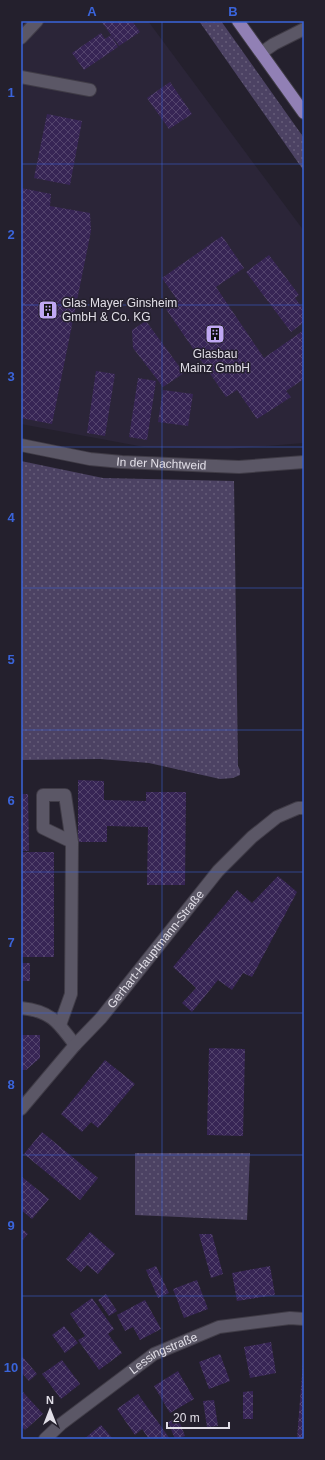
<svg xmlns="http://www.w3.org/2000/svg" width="325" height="1460" font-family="Helvetica,sans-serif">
  <defs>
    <pattern id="grass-dots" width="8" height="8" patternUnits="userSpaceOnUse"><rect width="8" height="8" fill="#4c4263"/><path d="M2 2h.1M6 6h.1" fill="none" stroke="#665d79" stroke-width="1.8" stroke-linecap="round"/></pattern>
    <pattern id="building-cross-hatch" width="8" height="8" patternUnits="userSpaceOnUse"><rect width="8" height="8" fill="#372555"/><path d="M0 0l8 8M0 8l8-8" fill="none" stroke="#54446d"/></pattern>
  </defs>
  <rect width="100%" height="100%" fill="#24202d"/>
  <path fill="#2b2538" d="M 21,21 L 148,21 L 304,231 L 304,443 L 228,449 L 144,447 L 21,424 Z"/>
  <g fill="url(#grass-dots)">
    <path d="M 199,21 L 221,21 L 304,138 L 304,171 Z"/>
    <path d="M 21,461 L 103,478 L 234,481 L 238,766 L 240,770 L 240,775 L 233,778 L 220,779 L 149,763 L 100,759 L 21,760 Z"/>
    <path d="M 135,1153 L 250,1153 L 247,1220 L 135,1215 Z"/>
  </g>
  <g fill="url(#building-cross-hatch)">
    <path d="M 101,21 L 132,21 L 140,32 L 119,46 Z"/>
    <path d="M 101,33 L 105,39 L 111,35 L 118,47 L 84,70 L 72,53 Z"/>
    <path d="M 170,82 L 192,114 L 169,129 L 147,98 Z"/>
    <path d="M 47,114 L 82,121 L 70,185 L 34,178 Z"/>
    <path d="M 21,188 L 51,194 L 50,206 L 90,213 L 91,231 L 52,424 L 21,418 Z"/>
    <path d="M 222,236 L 244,268 L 216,287 L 264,358 L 304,330 L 304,379 L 286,391 L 291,397 L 257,419 L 237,390 L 226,397 L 166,309 L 178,301 L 162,278 Z"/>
    <path d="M 269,255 L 299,295 L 295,298 L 304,310 L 304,322 L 291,332 L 246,272 Z"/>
    <path d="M 146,321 L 184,373 L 163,387 L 133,348 L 132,330 Z"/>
    <path d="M 96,371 L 115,374 L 105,436 L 87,433 Z"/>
    <path d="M 138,378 L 156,381 L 147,440 L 129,437 Z"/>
    <path d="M 163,390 L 193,394 L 188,426 L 158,422 Z"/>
    <path d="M 78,780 L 104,781 L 104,800 L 146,801 L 146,792 L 186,792 L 185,885 L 147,885 L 148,827 L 107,826 L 107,842 L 78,842 Z"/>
    <path d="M 21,794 L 28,794 L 29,851 L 21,851 Z"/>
    <rect x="21" y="852" width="33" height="105"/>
    <path d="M 278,876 L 297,892 L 252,977 L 243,973 L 232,990 L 218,980 L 192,1012 L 182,1003 L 196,988 L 173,967 L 237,890 L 252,903 Z"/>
    <rect x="21" y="963" width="9" height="18"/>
    <path d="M 21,1035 L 40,1035 L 40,1058 L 26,1070 L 21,1070 Z"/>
    <path d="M 209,1048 L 245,1049 L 243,1136 L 207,1135 Z"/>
    <path d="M 105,1060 L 135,1084 L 98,1128 L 91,1122 L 82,1132 L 61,1114 Z"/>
    <path d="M 42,1132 L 98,1178 L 80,1200 L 24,1154 Z"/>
    <path d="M 21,1176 L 49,1199 L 32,1219 L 21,1210 Z"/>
    <path d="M 21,1228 L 28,1234 L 21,1242 Z"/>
    <path d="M 90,1232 L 115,1254 L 98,1274 L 87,1265 L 81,1272 L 66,1259 Z"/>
    <path d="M 199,1234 L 212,1234 L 223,1274 L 211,1278 Z"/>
    <path d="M 156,1266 L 169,1293 L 158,1298 L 146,1270 Z"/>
    <path d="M 270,1266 L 275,1295 L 237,1301 L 232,1273 Z"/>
    <path d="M 197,1280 L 208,1309 L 184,1318 L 173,1289 Z"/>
    <path d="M 106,1294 L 117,1311 L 109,1316 L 98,1300 Z"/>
    <path d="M 92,1298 L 114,1329 L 108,1334 L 122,1353 L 99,1370 L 78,1340 L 85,1336 L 70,1314 Z"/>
    <path d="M 145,1300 L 161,1329 L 140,1340 L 133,1327 L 125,1331 L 117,1315 Z"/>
    <path d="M 64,1326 L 78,1343 L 65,1353 L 52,1335 Z"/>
    <path d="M 271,1342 L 276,1373 L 250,1378 L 244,1347 Z"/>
    <path d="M 220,1354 L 230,1381 L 209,1389 L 199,1362 Z"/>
    <path d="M 21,1355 L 37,1374 L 29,1381 L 21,1372 Z"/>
    <path d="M 62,1360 L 80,1384 L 61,1399 L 42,1374 Z"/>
    <path d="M 303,1362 L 304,1362 L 304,1439 L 297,1439 Z"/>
    <path d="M 178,1371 L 194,1399 L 170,1413 L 154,1386 Z"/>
    <path d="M 253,1391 L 253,1419 L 243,1419 L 243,1392 Z"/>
    <path d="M 23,1392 L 43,1414 L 25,1430 L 21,1426 L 21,1394 Z"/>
    <path d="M 138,1394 L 170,1439 L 149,1439 L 142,1429 L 135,1435 L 117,1409 Z"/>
    <path d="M 214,1400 L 218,1426 L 207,1427 L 203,1401 Z"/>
    <path d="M 178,1418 L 185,1436 L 175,1439 L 168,1422 Z"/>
    <path d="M 101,1425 L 113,1439 L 84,1439 Z"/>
  </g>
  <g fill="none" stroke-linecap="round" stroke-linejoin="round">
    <defs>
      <g id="minor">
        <path d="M 21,38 L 37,21"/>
        <path d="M 261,53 L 274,44 L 304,29"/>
        <path d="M 21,77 L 90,90"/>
        <path id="s1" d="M 21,445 L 90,459 L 122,462 L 239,467 L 304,462"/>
        <path d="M 21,1008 C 51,1011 58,1022 75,1045"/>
        <path d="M 60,1025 L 71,994 L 72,842 L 43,828 L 43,795 L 65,795 L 72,842"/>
        <path id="s2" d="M 21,1109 L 75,1045 L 101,1018 L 218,871 L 252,837 L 277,817 L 298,808 L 304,808"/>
        <path id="s3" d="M 45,1439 L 61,1424 L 154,1354 L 219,1327 L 290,1318 L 304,1319"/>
      </g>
      <path id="major" d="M 238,21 L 304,113"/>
    </defs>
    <use href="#minor" stroke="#403c47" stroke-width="14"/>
    <use href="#major" stroke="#403c47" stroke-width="14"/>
    <use href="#minor" stroke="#5b5766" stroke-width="12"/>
    <use href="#major" stroke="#9180b5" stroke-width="12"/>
  </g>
  <path fill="none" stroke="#3a64da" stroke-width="1" stroke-opacity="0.55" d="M 162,21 L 162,1439M 21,164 L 304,164M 21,305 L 304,305M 21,447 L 304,447M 21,588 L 304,588M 21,730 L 304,730M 21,872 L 304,872M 21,1013 L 304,1013M 21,1155 L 304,1155M 21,1296 L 304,1296"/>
  <defs>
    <symbol id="building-square" viewBox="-11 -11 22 22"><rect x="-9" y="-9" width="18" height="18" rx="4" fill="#c0a8f3" stroke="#24202d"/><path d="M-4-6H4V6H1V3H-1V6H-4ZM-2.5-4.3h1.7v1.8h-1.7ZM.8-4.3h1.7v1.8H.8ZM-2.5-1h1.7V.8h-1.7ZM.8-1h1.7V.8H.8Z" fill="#111"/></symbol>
  </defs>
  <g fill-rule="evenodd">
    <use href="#building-square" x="37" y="299" width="22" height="22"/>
    <use href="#building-square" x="204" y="323" width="22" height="22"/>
  </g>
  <g text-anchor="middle" stroke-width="3" stroke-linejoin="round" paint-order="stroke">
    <g font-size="12" fill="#e1dee7" stroke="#24202d" text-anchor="start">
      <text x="62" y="307">Glas Mayer Ginsheim<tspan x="62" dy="14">GmbH &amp; Co. KG</tspan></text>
      <text x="215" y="358" text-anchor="middle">Glasbau<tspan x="215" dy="14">Mainz GmbH</tspan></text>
    </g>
    <g font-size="12" fill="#e1dee7" stroke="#24202d">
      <text dy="4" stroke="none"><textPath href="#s1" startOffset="142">In der Nachtweid</textPath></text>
      <text dy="4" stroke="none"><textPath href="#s2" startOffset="209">Gerhart-Hauptmann-Straße</textPath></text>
      <text dy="4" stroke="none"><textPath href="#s3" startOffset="147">Lessingstraße</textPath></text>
    </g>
  </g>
  <rect width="325" height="1460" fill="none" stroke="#24202d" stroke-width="44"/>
  <g transform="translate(50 1410)" stroke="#24202d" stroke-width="3" paint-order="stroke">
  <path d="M0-3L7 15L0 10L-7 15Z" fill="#e1dee7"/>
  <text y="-6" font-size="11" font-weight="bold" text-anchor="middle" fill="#e1dee7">N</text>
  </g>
  <path d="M167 1422v6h62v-6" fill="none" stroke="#e1dee7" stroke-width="2"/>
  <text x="173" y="1422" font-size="12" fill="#e1dee7" stroke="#24202d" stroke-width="3" paint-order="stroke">20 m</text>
  <rect x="22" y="22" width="281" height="1416" fill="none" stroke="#3a64da" stroke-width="1.5"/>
  <g font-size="13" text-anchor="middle" font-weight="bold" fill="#3a64da">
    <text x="92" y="16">A</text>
    <text x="233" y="16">B</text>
    <text x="11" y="97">1</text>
    <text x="11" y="239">2</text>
    <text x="11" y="381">3</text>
    <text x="11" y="522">4</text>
    <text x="11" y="664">5</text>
    <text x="11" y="805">6</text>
    <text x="11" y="947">7</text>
    <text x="11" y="1089">8</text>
    <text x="11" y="1230">9</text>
    <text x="11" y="1372">10</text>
  </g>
</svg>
